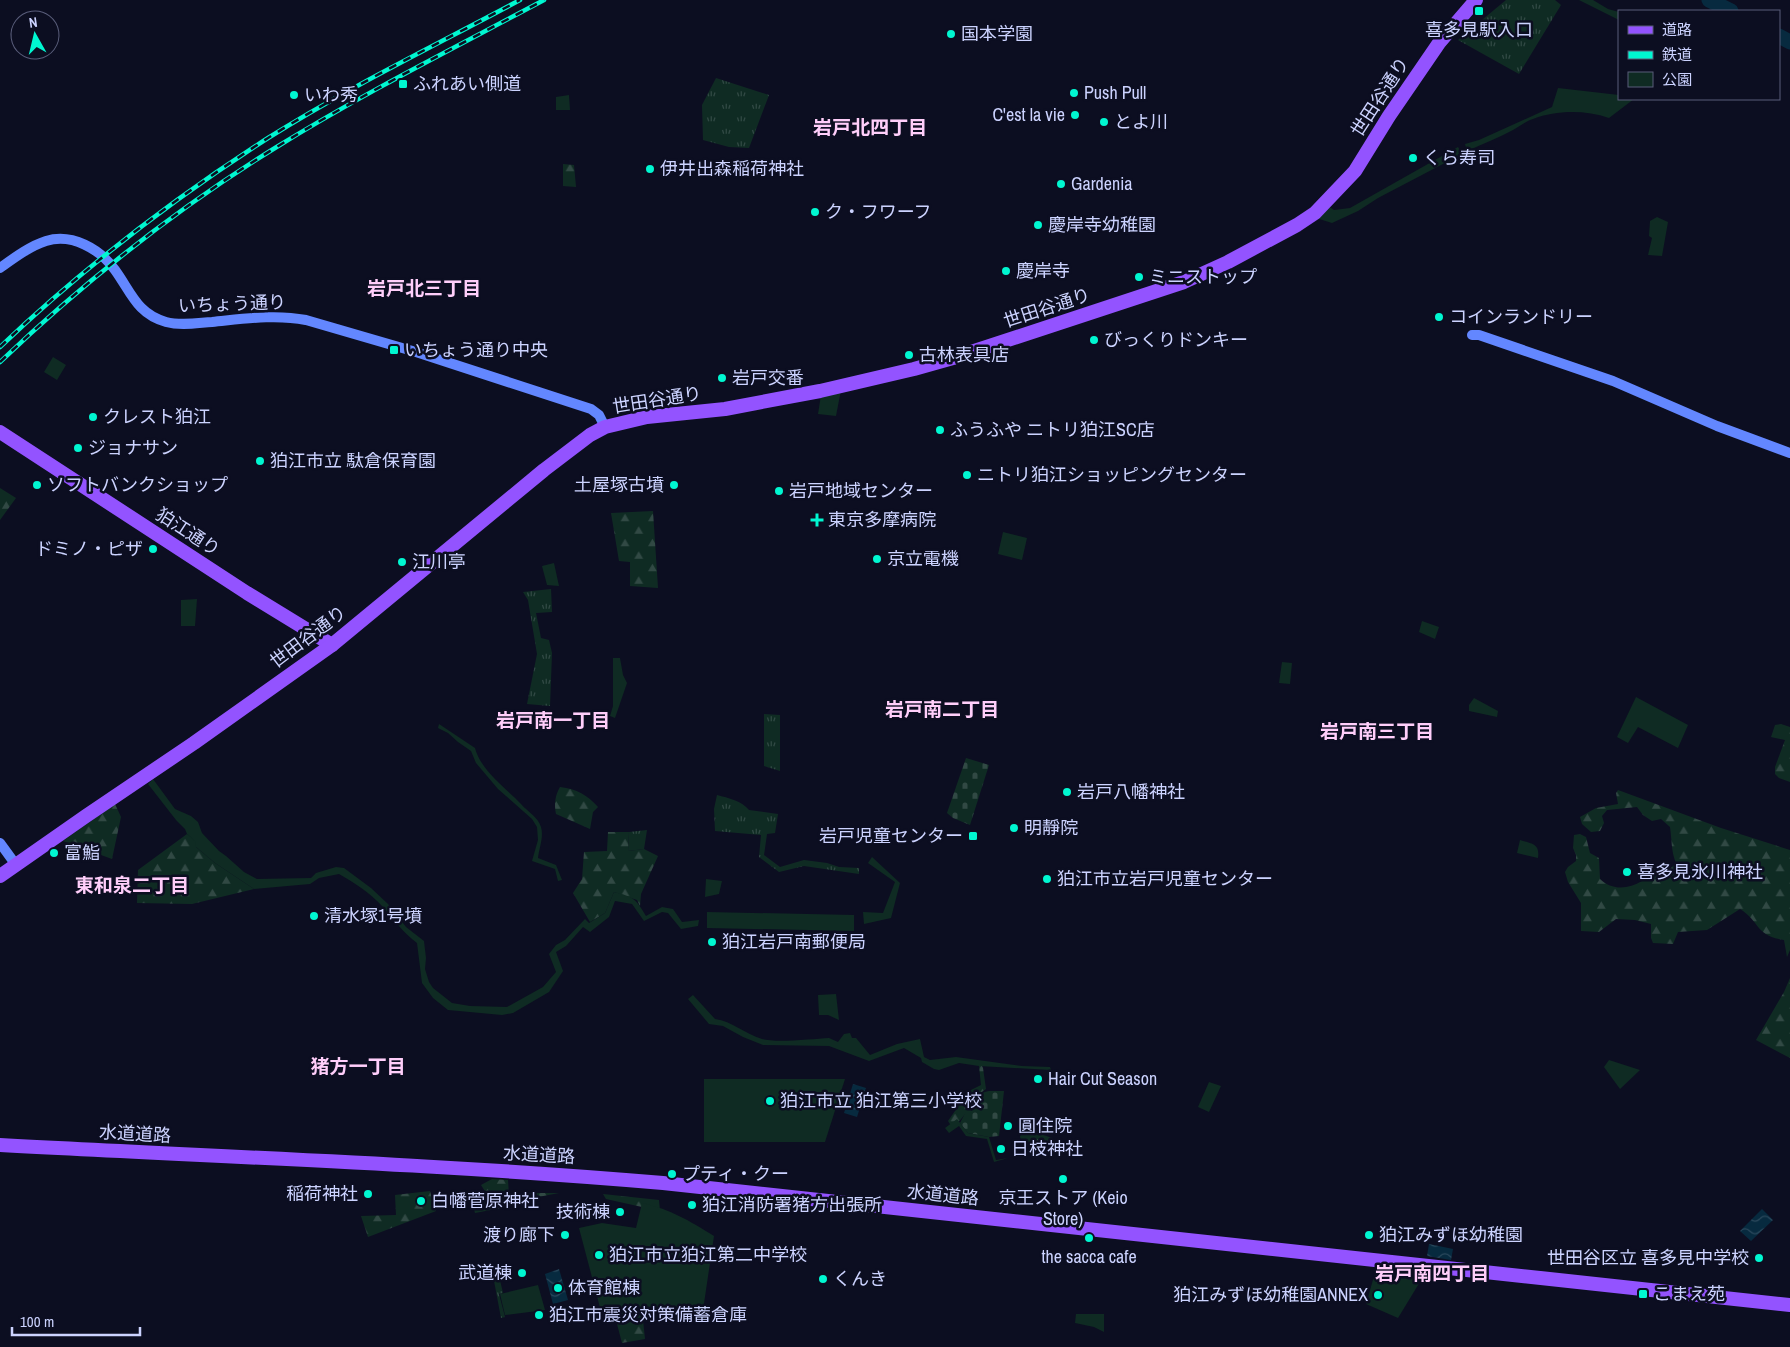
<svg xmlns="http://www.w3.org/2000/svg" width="1790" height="1347" font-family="'Archivo Narrow','Noto Sans JP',sans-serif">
  <defs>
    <pattern id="grass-tufts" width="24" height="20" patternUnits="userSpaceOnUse" patternTransform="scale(1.25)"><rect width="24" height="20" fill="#0f2b23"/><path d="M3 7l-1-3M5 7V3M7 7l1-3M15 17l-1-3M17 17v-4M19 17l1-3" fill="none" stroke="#314944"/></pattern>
    <pattern id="forest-firs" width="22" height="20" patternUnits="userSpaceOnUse" patternTransform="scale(1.25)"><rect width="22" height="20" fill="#0f2b23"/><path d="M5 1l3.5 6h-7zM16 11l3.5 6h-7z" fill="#314944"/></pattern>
    <pattern id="cemetery-stones" width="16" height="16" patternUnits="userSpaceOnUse" patternTransform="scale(1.25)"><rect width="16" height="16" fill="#0f2b23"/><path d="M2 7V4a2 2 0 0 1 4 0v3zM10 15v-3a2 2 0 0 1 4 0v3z" fill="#314944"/></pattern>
    <pattern id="water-waves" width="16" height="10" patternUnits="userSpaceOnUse" patternTransform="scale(1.25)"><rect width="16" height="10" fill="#072a3f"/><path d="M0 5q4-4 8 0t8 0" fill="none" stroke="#2a485c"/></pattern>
  </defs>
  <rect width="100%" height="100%" fill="#0c0e21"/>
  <g fill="url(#grass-tufts)">
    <path d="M 1506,0 L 1555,0 L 1561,5 L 1519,74 L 1458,40 Z"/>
    <path d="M 716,78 L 769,95 L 749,148 L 729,147 L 703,140 L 702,105 Z"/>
    <path d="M 551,589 L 552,612 L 536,613 L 541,638 L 549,640 L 552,653 L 550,706 L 527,704 L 537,654 L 528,600 L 523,592 Z"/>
    <path d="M 764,714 L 780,715 L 780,771 L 764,766 Z"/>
    <path d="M 717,795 C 728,798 742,801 749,810 L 778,814 L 775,833 L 767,834 L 764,855 L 780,867 L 804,860 L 827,863 L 839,867 L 859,868 L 859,874 L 804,866 L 779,872 L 759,857 L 761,835 L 715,831 L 714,809 Z"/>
    <path d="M 647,830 L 644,849 L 628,851 L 629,832 Z"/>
    <path d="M 492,1270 L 498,1272 L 503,1293 L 499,1294 L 505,1317 L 501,1318 Z"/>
  </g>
  <g fill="url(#forest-firs)">
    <path d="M 563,164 L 574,165 L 576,187 L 563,186 Z"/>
    <path d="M 0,488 L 16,498 L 0,520 Z"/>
    <path d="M 653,511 L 658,588 L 630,586 L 630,562 L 619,561 L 611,513 Z"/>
    <path d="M 1781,724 L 1790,727 L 1790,782 L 1779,778 L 1775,774 L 1775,767 L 1785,740 L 1771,737 L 1775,725 Z"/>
    <path d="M 560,787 C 577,789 587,795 598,807 L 593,812 L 590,829 L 556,814 C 554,804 555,796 560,787 Z"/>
    <path d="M 1618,790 L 1721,828 L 1790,850 L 1790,950 L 1787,957 L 1784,940 C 1754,935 1761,922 1740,909 L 1707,930 L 1678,932 L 1673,944 L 1653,943 L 1651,938 L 1651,924 L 1635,920 L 1616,919 L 1599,932 L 1581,931 L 1581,903 L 1568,882 L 1565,872 L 1568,867 L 1576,861 L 1576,855 L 1573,848 L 1574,835 L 1580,834 L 1586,837 L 1590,853 L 1599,858 L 1600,879 C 1611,890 1628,890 1642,881 C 1647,878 1651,871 1657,867 L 1668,871 L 1676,863 C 1671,851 1672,840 1670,827 L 1661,819 L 1652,821 L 1643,815 L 1637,807 L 1607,810 L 1602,816 L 1604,823 L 1600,831 L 1591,832 L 1582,824 L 1580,817 L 1596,808 L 1618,804 L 1616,793 Z"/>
    <path d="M 115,804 L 121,817 L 112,859 L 63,841 Z"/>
    <path d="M 608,832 L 629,832 L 628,851 L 644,849 L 658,856 L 641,894 L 640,906 L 637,900 L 614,892 L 605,913 L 590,922 L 573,893 L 582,879 L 584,852 L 607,851 Z"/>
    <path d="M 187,834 L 196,841 L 196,847 L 215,863 L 254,889 L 192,904 L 137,903 L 138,870 Z"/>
    <path d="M 1790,978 L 1790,1058 L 1756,1040 L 1784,992 Z"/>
    <path d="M 979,1066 L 982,1066 L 983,1068 L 986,1089 C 970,1099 968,1117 952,1127 L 948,1121 L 969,1091 L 981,1085 Z"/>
    <path d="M 1023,1132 C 1034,1132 1043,1135 1053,1138 L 1053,1143 L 1050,1145 L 1028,1146 L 1021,1141 L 1020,1136 Z"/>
    <path d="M 492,1179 L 508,1180 L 509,1196 L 530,1193 L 559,1193 L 533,1198 L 526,1203 L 475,1213 L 473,1205 L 488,1196 L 481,1185 Z"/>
    <path d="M 430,1191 L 436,1211 L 368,1237 L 361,1216 L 396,1215 L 395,1195 Z"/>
    <path d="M 603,1194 L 659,1200 L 660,1211 L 606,1199 Z"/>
    <path d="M 616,1320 L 643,1320 L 645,1339 L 622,1343 Z"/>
  </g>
  <g fill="url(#cemetery-stones)">
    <path d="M 966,758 L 989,765 L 970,825 L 953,818 L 947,813 Z"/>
    <path d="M 989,1091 L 1004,1091 L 999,1136 L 989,1137 L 968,1133 L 960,1123 C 969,1107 971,1095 989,1091 Z"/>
  </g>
  <g fill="#0f2b23">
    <path d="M 1579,0 L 1593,0 L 1608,9 L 1619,12 L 1619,20 Z"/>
    <path d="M 1558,88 L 1619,95 L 1619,99 L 1634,99 L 1609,118 C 1585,110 1557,110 1533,119 C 1526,121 1520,126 1513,130 C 1498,138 1482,144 1467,151 L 1465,144 L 1479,140 L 1552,107 Z"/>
    <path d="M 569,95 L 570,110 L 556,110 L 556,97 Z"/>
    <path d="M 1458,147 L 1462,154 L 1378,198 L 1358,211 L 1332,223 L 1316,218 L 1328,206 L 1334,210 L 1350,208 Z"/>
    <path d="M 1657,217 L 1668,222 L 1662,256 L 1648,255 L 1652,238 L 1649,236 L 1650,221 Z"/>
    <path d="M 53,357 L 66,365 L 57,380 L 44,372 Z"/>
    <path d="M 841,390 L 836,416 L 818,414 L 821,395 Z"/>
    <path d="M 1003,532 L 1027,538 L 1022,560 L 998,554 Z"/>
    <path d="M 554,563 L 559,586 L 547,585 L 542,566 Z"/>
    <path d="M 197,599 L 195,626 L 181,626 L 181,600 Z"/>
    <path d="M 1422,621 L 1439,627 L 1435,639 L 1419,632 Z"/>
    <path d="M 613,658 L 620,658 L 623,675 L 627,683 L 615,718 L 610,716 L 613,706 Z"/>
    <path d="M 1282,662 L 1292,663 L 1290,684 L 1279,683 Z"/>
    <path d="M 1636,697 L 1688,725 L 1678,748 L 1638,727 L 1628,743 L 1617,737 Z"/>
    <path d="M 1474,698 L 1498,711 L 1497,717 L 1469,711 L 1469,705 Z"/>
    <path d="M 439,724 L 475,748 C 481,771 506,788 521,804 C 528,812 538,817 541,827 C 544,837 539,848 538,858 L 556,865 L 562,880 L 558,881 L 555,869 L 532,861 L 538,840 L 537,827 L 532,819 L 498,789 L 476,763 L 471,751 L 458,742 L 448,733 L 438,728 Z"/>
    <path d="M 153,779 L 175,809 L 191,816 L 198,822 L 202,833 L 219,851 L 226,856 L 244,872 L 257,879 L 311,878 L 316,873 L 336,867 L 344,868 L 371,888 L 388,904 L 406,927 L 424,941 L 426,958 L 425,969 L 429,982 L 433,988 L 452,1003 L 470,1006 L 507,1007 L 543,987 L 556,972 L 549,954 L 556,945 L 565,940 L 585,919 L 589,923 L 605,913 L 614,892 C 634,897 636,899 646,916 L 662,907 L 673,909 L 682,922 L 699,920 L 698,926 L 681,929 L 668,913 L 662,912 L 644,921 L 632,904 L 615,901 L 609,917 L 590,932 L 583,927 L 566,946 L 556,952 L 563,971 L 549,992 L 513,1013 L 502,1015 L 448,1010 L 433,998 L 422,983 L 417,943 C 402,932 395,920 382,906 C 370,893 355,883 339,874 L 319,878 L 310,884 L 254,889 L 215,863 L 196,847 L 195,841 L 187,834 L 185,829 L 176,820 L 148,784 Z"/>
    <path d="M 1520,840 C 1532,844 1540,843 1538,858 L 1517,853 Z"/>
    <path d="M 872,857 L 900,883 L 891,918 L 864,924 L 863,912 L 883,913 L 895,882 L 868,863 Z"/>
    <path d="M 706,879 L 722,881 L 719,894 L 705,897 Z"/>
    <path d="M 707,912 L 854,915 L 854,931 L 707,928 Z"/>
    <path d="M 836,994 L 839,1020 L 828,1015 L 819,1015 L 818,995 Z"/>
    <path d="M 693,995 L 715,1019 C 732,1021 745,1034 762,1039 C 776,1043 813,1039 829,1038 L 838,1042 L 844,1034 L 850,1033 L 852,1038 L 856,1038 L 870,1055 L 897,1044 L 920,1039 L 924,1057 L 930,1060 L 956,1057 L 1022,1066 L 1050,1067 L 1051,1070 L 979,1066 L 959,1063 L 939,1070 L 934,1069 L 922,1062 L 921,1058 L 904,1048 L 869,1061 L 829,1046 L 763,1045 L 743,1037 L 723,1026 L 709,1024 L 688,999 Z"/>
    <path d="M 1609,1060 L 1640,1070 L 1620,1089 L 1604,1067 Z"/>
    <path d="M 704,1079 L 845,1079 L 825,1142 L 704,1142 Z"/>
    <path d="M 1209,1082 L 1221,1086 L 1209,1112 L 1198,1107 Z"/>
    <path d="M 957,1119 L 968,1133 L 989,1137 L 996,1160 L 1008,1158 L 994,1162 L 987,1139 L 966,1136 L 959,1126 L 949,1133 L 945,1128 Z"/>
    <path d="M 642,1203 C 672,1210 688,1220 714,1236 L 702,1317 L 603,1319 L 579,1228 L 602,1223 L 636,1228 Z"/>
    <path d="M 1377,1266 L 1426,1272 L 1398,1318 L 1366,1304 Z"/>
    <path d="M 538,1285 L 545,1310 L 505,1315 L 500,1294 Z"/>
    <path d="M 1076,1314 L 1104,1314 L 1104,1332 L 1094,1327 L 1075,1323 Z"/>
  </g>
  <g fill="url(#water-waves)">
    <path d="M 853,1084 L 866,1088 L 857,1117 L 844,1113 Z"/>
    <path d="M 1762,1209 L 1773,1220 L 1751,1241 L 1740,1231 Z"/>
    <path d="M 1429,1244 L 1453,1249 L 1451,1260 L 1427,1256 Z"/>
    <path d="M 559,1269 L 568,1300 L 553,1304 L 545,1274 Z"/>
  </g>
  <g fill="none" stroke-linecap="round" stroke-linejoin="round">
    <g stroke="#072a3f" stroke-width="15">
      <path d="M 1709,0 L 1731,11"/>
      <path d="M 1779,36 L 1790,42"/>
    </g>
    <g stroke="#6387ff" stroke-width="10">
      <path d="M 0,268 C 14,258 30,246 46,241 C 72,233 100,249 115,270 C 131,292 137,314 166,322 C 181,326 197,323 212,322 C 243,319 275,314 306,320 L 416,352 L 591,409 L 599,415 L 605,427"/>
      <path d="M 1472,335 L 1479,335 L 1613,381 L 1717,426 L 1790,453"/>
      <path d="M 0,843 L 16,865"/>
    </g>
    <g stroke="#9353ff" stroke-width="14">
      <path d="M 0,432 L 247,593 L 332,645"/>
      <path d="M 0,876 L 86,816 L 194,743 L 332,645 L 544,470 L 590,435 L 605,427 L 647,417 L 725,409 L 820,391 L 914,369 L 953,358 L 1184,282 L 1228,262 L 1297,225 L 1315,213 L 1355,171 L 1389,116 L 1439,43 L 1476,0"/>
      <path d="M 0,1145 C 221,1157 442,1164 663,1183 L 1790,1305"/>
    </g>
    <defs>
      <g id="rail">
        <path d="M 0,347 C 82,269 173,199 268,138 C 349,87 436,45 520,0"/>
        <path d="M 0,362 C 84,282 176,209 275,148 C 362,94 454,48 544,0"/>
      </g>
    </defs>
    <use href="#rail" stroke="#00f7d1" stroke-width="4.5"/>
    <use href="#rail" stroke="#0c0e21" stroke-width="2.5" stroke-dasharray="8" stroke-linecap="butt"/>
  </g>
  <g fill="#00f7d1" stroke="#0c0e21" stroke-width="2">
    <rect x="1474" y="6" width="10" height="10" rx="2.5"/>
    <circle cx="951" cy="34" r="5"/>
    <rect x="398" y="79" width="10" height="10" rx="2.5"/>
    <circle cx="1074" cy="93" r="5"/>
    <circle cx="294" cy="95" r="5"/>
    <circle cx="1075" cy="115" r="5"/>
    <circle cx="1104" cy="122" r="5"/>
    <circle cx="1413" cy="158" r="5"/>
    <circle cx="650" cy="169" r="5"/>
    <circle cx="1061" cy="184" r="5"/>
    <circle cx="815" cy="212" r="5"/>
    <circle cx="1038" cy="225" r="5"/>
    <circle cx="1006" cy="271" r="5"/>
    <circle cx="1139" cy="277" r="5"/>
    <circle cx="1439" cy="317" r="5"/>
    <circle cx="1094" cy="340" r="5"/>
    <rect x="389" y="345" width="10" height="10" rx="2.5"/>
    <circle cx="909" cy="355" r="5"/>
    <circle cx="722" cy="378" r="5"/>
    <circle cx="93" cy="417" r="5"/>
    <circle cx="940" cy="430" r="5"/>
    <circle cx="78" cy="448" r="5"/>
    <circle cx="260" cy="461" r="5"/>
    <circle cx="967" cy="475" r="5"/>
    <circle cx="37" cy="485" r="5"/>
    <circle cx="674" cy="485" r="5"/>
    <circle cx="779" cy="491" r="5"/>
    <path d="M814.5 512.5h5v5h5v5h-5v5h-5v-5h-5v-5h5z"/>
    <circle cx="153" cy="549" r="5"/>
    <circle cx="877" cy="559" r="5"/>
    <circle cx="402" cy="562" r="5"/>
    <circle cx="1067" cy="792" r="5"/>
    <circle cx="1014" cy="828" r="5"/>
    <rect x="968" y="831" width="10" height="10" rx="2.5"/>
    <circle cx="54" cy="853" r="5"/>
    <circle cx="1627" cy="872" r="5"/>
    <circle cx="1047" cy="879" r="5"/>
    <circle cx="314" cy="916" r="5"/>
    <circle cx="712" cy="942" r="5"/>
    <circle cx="1038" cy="1079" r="5"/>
    <circle cx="770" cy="1101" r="5"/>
    <circle cx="1008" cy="1126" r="5"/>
    <circle cx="1001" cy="1149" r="5"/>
    <circle cx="672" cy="1174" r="5"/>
    <circle cx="1063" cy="1179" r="5"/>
    <circle cx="368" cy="1194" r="5"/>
    <circle cx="421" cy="1201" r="5"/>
    <circle cx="692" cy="1205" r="5"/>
    <circle cx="620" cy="1212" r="5"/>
    <circle cx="565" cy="1235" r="5"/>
    <circle cx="1369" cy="1235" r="5"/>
    <circle cx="1089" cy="1238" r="5"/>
    <circle cx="599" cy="1255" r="5"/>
    <circle cx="1759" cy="1258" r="5"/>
    <circle cx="522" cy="1273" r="5"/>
    <circle cx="823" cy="1279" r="5"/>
    <circle cx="558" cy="1288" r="5"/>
    <rect x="1638" y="1289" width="10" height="10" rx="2.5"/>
    <circle cx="1378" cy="1295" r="5"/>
    <circle cx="539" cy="1315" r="5"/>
  </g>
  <g text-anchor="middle" stroke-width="5" stroke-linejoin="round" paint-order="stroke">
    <g font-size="18" fill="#ccd3ff" stroke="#0c0e21" text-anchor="start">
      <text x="1479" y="36" text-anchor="middle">喜多見駅入口</text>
      <text x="961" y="40">国本学園</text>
      <text x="413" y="90">ふれあい側道</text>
      <text x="1084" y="99">Push Pull</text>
      <text x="304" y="101">いわ秀</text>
      <text x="1065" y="121" text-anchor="end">C'est la vie</text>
      <text x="1114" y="128">とよ川</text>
      <text x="1423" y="164">くら寿司</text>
      <text x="660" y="175">伊井出森稲荷神社</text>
      <text x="1071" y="190">Gardenia</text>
      <text x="825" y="218">ク・フワーフ</text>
      <text x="1048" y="231">慶岸寺幼稚園</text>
      <text x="1016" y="277">慶岸寺</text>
      <text x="1149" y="283">ミニストップ</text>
      <text x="1449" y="323">コインランドリー</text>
      <text x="1104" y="346">びっくりドンキー</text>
      <text x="404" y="356">いちょう通り中央</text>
      <text x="919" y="361">古林表具店</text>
      <text x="732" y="384">岩戸交番</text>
      <text x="103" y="423">クレスト狛江</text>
      <text x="950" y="436">ふうふや ニトリ狛江SC店</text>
      <text x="88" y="454">ジョナサン</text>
      <text x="270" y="467">狛江市立 駄倉保育園</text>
      <text x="977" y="481">ニトリ狛江ショッピングセンター</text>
      <text x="47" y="491">ソフトバンクショップ</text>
      <text x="664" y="491" text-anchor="end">土屋塚古墳</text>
      <text x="789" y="497">岩戸地域センター</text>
      <text x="828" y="526">東京多摩病院</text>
      <text x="143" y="555" text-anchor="end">ドミノ・ピザ</text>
      <text x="887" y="565">京立電機</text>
      <text x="412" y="568">江川亭</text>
      <text x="1077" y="798">岩戸八幡神社</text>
      <text x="1024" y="834">明靜院</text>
      <text x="963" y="842" text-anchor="end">岩戸児童センター</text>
      <text x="64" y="859">富鮨</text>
      <text x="1637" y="878">喜多見氷川神社</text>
      <text x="1057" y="885">狛江市立岩戸児童センター</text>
      <text x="324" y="922">清水塚1号墳</text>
      <text x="722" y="948">狛江岩戸南郵便局</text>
      <text x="1048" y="1085">Hair Cut Season</text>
      <text x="780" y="1107">狛江市立 狛江第三小学校</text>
      <text x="1018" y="1132">圓住院</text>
      <text x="1011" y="1155">日枝神社</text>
      <text x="682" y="1180">プティ・クー</text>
      <text x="358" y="1200" text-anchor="end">稲荷神社</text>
      <text x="1063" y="1204" text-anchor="middle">京王ストア (Keio<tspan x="1063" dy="21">Store)</tspan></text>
      <text x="431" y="1207">白幡菅原神社</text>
      <text x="702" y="1211">狛江消防署猪方出張所</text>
      <text x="610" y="1218" text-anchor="end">技術棟</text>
      <text x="555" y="1241" text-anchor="end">渡り廊下</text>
      <text x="1379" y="1241">狛江みずほ幼稚園</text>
      <text x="609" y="1261">狛江市立狛江第二中学校</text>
      <text x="1089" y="1263" text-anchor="middle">the sacca cafe</text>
      <text x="1749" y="1264" text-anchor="end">世田谷区立 喜多見中学校</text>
      <text x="512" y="1279" text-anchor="end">武道棟</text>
      <text x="833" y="1285">くんき</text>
      <text x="568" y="1294">体育館棟</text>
      <text x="1653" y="1300">こまえ苑</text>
      <text x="1368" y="1301" text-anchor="end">狛江みずほ幼稚園ANNEX</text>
      <text x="549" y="1321">狛江市震災対策備蓄倉庫</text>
    </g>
    <g font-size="18" fill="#ccd3ff" stroke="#0c0e21">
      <text transform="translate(1380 97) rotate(-57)" y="6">世田谷通り</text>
      <text transform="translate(232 304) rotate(-2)" y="6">いちょう通り</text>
      <text transform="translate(1047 308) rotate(-18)" y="6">世田谷通り</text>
      <text transform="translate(657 400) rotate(-9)" y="6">世田谷通り</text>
      <text transform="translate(188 532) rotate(33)" y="6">狛江通り</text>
      <text transform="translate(308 637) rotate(-37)" y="6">世田谷通り</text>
      <text transform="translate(135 1134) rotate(3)" y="6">水道道路</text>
      <text transform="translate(539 1155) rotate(3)" y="6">水道道路</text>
      <text transform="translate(943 1195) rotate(6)" y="6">水道道路</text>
    </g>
    <g font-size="19" font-weight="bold" fill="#ffcefa" stroke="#0c0e21">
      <text x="870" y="134">岩戸北四丁目</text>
      <text x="424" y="295">岩戸北三丁目</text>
      <text x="942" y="716">岩戸南二丁目</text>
      <text x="553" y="727">岩戸南一丁目</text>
      <text x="1377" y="738">岩戸南三丁目</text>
      <text x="132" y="892">東和泉二丁目</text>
      <text x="358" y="1073">猪方一丁目</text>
      <text x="1432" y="1280">岩戸南四丁目</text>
    </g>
  </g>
  <rect x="1618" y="10" width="162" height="90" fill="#0c0e21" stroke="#595d7a"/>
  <rect x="1628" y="26" width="25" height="8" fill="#9353ff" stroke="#595d7a"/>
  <text x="1662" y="35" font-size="15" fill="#ccd3ff">道路</text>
  <rect x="1628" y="51" width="25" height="8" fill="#00f7d1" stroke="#595d7a"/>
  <text x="1662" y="60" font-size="15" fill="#ccd3ff">鉄道</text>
  <rect x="1628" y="72" width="25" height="15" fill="#0f2b23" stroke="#595d7a"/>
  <text x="1662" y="85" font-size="15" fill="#ccd3ff">公園</text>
  <g transform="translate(35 35) rotate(352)"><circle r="24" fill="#0c0e21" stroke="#595d7a"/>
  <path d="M0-4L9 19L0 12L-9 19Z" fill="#00f7d1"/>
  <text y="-8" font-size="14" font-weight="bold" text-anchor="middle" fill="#ccd3ff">N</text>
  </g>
  <path d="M12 1327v8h128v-8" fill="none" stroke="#ccd3ff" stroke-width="2.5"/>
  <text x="20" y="1327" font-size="15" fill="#ccd3ff" stroke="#0c0e21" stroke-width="4" paint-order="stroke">100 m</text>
</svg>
